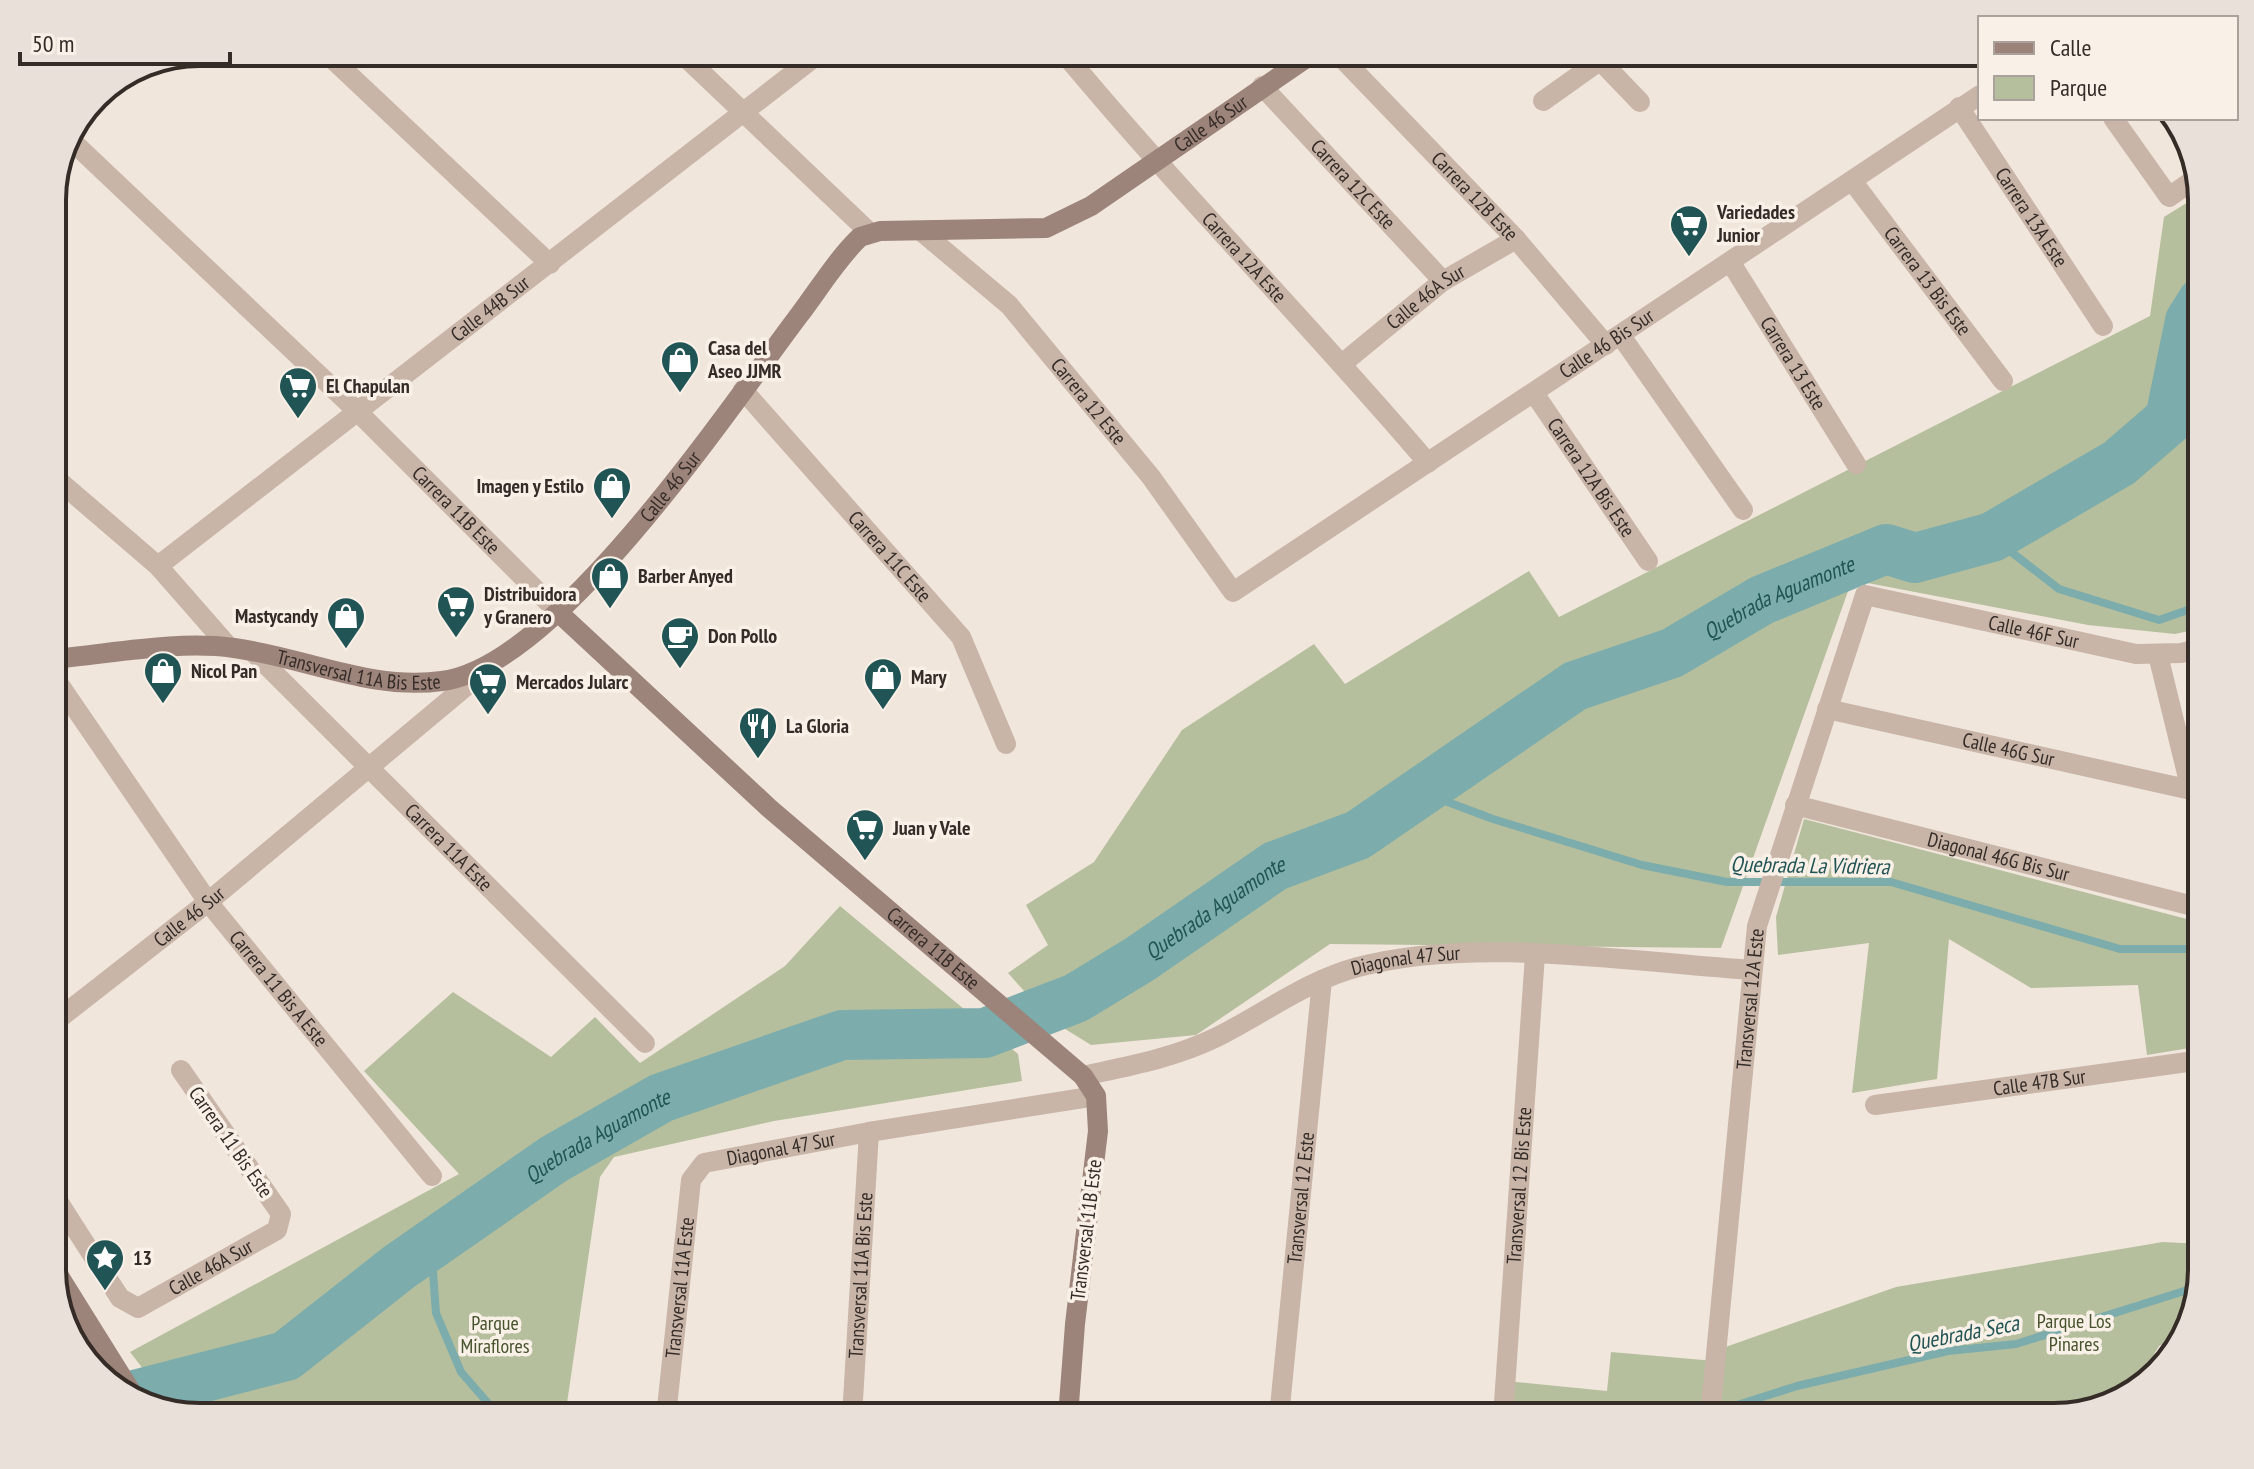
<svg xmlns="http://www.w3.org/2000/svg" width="2254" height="1469" font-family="'PT Sans Narrow',sans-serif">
  <rect width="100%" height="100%" fill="#f1e6dc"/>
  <g fill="#b5bf9d">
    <path d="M 2201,194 L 2202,628 L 2175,634 L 2088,625 L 1852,580 L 1721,948 L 1330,944 L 1196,1035 L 1091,1045 L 1049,1019 L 1008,973 L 1048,945 L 1026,905 L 1094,862 L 1182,730 L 1314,644 L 1345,684 L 1529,571 L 1559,617 L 2150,316 L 2164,217 Z"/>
    <path d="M 1804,819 L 2202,923 L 2202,1046 L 2147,1055 L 2138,985 L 2031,988 L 1949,939 L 1937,1079 L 1852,1093 L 1869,943 L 1778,955 L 1776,917 Z"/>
    <path d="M 840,906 L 1018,1054 L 1022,1081 L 774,1121 L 614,1157 L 600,1177 L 565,1417 L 200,1417 L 174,1409 L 130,1352 L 459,1174 L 364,1071 L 453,992 L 551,1057 L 595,1017 L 640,1063 L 785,966 Z"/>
    <path d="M 2163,1242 L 2202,1244 L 2202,1270 L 2182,1335 L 2159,1346 L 2128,1397 C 2045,1420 1961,1409 1877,1401 L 1875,1417 L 1503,1417 L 1506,1381 L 1607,1391 L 1611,1352 L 1715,1361 L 1717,1350 L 1896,1287 Z"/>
  </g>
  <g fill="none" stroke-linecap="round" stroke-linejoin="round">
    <g stroke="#7cacac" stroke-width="8">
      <path d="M 1992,537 L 2059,589 L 2159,620 L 2202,605"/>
      <path d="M 1421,792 L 1493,819 L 1642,865 L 1727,882 L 1891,882 L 2120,949 L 2202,949"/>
      <path d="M 431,1245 L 436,1313 L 461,1372 L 500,1417"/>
      <path d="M 1734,1406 L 1797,1386 L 1948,1351 L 2016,1344 L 2197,1287"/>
    </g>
    <path stroke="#7cacac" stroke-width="50" id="s1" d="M 131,1396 L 286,1356 L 399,1267 L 554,1159 L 661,1098 L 842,1035 L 985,1033 L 1076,998 L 1140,959 L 1275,866 L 1358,835 L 1575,686 L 1672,653 L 1762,600 L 1886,549 L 1915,558 L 1992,537 L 2119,463 L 2170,419 L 2190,321 L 2202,302"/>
    <g stroke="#c8b5a8" stroke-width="20">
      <path d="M 325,52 L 550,264"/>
      <path d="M 680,52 L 869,232"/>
      <path id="s2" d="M 1063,52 C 1180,193 1309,323 1428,463"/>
      <path id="s3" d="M 1336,52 L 1516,239 L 1606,345"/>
      <path d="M 1592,52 L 1640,102"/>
      <path id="s4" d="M 1262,86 L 1443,281"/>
      <path d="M 1543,101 L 1612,52"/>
      <path id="s5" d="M 1959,107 L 2103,326"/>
      <path d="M 2113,118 L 2169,197 L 2196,178"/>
      <path id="s6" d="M 74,143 L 357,411 L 558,612"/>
      <path id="s7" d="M 1853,182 L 2003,381"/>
      <path id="s8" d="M 921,231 L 1009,305 L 1151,477 L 1233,592 L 1980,95"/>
      <path id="s9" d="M 1731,263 L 1856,464"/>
      <path d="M 1621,336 L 1743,510"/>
      <path id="s10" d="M 1343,363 L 1443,281 L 1516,239"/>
      <path id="s11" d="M 743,390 L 961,637 L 1006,744"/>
      <path id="s12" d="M 1534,393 L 1648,561"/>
      <path d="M 52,475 L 158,566 L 229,647"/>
      <path id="s13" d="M 158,566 L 821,52"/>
      <path id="s14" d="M 252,651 L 645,1043"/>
      <path id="s15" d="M 52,674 L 208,902 L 432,1176"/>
      <path id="s16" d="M 1827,709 L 2191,790 L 2158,655"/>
      <path id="s17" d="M 1795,805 L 2193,906 L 2202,904"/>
      <path id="s18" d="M 52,1024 L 208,902 L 489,667"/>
      <path id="s19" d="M 1083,1076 C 1129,1066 1174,1058 1217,1037 C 1263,1014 1308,980 1358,967 C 1475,936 1631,962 1752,970"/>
      <path id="s20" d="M 1875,1105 L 2202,1060"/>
      <path id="s21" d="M 52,1192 L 120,1298 L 138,1308 L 277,1230 L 281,1214 L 181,1070"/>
      <path id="s22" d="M 666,1417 L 691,1180 L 704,1163 L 869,1132 L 1096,1096"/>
      <path id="s23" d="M 852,1417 L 869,1132"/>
      <path id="s24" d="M 1279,1417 L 1322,980"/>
      <path id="s25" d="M 1503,1417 L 1535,955"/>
      <path id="s26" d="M 1710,1417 L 1757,926 L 1865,595 L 2136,654 L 2181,653 L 2202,648"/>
    </g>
    <g stroke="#9c847a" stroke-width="20">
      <path id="s27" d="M 558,612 L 769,808 L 1083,1076 L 1096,1096 L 1098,1131 L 1075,1324 L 1068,1417"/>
      <path id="s28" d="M 52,659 C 111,654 176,640 234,648 C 304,657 370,691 442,681 C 557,667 730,406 800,314 C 819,289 837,259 860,237 L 880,231 L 1046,228 L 1091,206 L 1315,52"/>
      <path d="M 52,1265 L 135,1398"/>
    </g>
  </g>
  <defs>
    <symbol id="supermarket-pin" viewBox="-11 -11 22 30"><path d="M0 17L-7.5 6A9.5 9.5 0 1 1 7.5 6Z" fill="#205455" stroke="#f9f0e8"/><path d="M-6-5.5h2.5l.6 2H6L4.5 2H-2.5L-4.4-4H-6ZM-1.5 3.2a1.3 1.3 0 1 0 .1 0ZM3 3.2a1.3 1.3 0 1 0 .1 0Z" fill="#fff"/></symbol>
    <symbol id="shop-pin" viewBox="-11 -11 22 30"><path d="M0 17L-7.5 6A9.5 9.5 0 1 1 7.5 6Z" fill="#205455" stroke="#f9f0e8"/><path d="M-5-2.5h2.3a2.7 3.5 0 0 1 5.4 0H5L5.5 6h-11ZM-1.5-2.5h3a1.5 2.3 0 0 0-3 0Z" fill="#fff"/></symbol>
    <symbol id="cafe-pin" viewBox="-11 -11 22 30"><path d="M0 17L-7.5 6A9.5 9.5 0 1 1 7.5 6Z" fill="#205455" stroke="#f9f0e8"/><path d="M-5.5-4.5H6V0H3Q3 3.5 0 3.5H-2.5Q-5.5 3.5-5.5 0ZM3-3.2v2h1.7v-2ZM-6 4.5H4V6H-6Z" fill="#fff"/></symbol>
    <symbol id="restaurant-pin" viewBox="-11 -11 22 30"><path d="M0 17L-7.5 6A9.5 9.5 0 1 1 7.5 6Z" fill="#205455" stroke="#f9f0e8"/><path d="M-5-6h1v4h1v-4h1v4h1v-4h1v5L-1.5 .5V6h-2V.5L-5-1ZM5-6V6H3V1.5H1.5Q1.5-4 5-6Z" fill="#fff"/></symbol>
    <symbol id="sight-pin" viewBox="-11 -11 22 30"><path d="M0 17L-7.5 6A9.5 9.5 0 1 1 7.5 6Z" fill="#205455" stroke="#f9f0e8"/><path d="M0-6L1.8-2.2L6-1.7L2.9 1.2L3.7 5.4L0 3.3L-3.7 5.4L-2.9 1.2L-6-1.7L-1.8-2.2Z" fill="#fff"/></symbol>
  </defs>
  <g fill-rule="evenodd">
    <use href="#supermarket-pin" x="1667" y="202" width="44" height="60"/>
    <use href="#shop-pin" x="658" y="338" width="44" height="60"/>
    <use href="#supermarket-pin" x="276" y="364" width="44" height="60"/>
    <use href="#shop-pin" x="590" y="464" width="44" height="60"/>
    <use href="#shop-pin" x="588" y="554" width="44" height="60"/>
    <use href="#supermarket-pin" x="434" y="583" width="44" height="60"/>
    <use href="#shop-pin" x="324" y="594" width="44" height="60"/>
    <use href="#cafe-pin" x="658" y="614" width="44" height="60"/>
    <use href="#shop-pin" x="141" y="649" width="44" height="60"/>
    <use href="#shop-pin" x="861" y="655" width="44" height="60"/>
    <use href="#supermarket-pin" x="466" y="660" width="44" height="60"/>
    <use href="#restaurant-pin" x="736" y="704" width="44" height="60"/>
    <use href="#supermarket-pin" x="843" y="806" width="44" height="60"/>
    <use href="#sight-pin" x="83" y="1236" width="44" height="60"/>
  </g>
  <g text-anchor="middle" stroke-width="7" stroke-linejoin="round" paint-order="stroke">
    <g font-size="20" fill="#352c28" stroke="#f9f0e8">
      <text dy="7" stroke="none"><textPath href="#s28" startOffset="1396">Calle 46 Sur</textPath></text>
      <text dy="7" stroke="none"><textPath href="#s4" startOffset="134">Carrera 12C Este</textPath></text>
      <text dy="7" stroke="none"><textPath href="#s3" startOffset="200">Carrera 12B Este</textPath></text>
      <text dy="7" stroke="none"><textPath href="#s5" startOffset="132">Carrera 13A Este</textPath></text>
      <text dy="7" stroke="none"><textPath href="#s2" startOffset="274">Carrera 12A Este</textPath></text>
      <text dy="7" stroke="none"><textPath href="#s7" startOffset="124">Carrera 13 Bis Este</textPath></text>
      <text dy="7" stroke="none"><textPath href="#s10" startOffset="106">Calle 46A Sur</textPath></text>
      <text dy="7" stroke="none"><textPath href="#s13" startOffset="420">Calle 44B Sur</textPath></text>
      <text dy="7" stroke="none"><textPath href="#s8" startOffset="928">Calle 46 Bis Sur</textPath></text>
      <text dy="7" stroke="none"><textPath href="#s9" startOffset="118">Carrera 13 Este</textPath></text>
      <text dy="7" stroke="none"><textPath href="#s8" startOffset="240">Carrera 12 Este</textPath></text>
      <text dy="7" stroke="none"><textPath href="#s12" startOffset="102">Carrera 12A Bis Este</textPath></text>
      <text dy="7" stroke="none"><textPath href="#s28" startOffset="700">Calle 46 Sur</textPath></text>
      <text dy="7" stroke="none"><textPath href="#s6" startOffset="530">Carrera 11B Este</textPath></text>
      <text dy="7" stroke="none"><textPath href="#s11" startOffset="222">Carrera 11C Este</textPath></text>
      <text dy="7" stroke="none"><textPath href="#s26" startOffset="1014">Calle 46F Sur</textPath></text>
      <text dy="7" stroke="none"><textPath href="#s28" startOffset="310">Transversal 11A Bis Este</textPath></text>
      <text dy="7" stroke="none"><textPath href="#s16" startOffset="186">Calle 46G Sur</textPath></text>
      <text dy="7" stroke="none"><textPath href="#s14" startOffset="278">Carrera 11A Este</textPath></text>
      <text dy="7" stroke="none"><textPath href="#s17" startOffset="210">Diagonal 46G Bis Sur</textPath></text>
      <text dy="7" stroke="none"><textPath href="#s18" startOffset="174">Calle 46 Sur</textPath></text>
      <text dy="7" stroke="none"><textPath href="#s27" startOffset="504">Carrera 11B Este</textPath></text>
      <text dy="7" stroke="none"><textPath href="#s19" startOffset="346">Diagonal 47 Sur</textPath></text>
      <text dy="7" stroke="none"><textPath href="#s15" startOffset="388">Carrera 11 Bis A Este</textPath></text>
      <text dy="7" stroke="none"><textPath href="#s26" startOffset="420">Transversal 12A Este</textPath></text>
      <text dy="7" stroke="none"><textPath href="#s20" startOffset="166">Calle 47B Sur</textPath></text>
      <text transform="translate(231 1142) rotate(55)" y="7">Carrera 11 Bis Este</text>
      <text dy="7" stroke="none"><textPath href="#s22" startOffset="338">Diagonal 47 Sur</textPath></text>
      <text dy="7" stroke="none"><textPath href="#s25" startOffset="232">Transversal 12 Bis Este</textPath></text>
      <text dy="7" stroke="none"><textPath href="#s24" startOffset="220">Transversal 12 Este</textPath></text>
      <text transform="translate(1086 1230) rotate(-83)" y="7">Transversal 11B Este</text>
      <text dy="7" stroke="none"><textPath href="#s21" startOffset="230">Calle 46A Sur</textPath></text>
      <text dy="7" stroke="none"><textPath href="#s23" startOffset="142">Transversal 11A Bis Este</textPath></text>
      <text dy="7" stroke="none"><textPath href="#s22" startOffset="130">Transversal 11A Este</textPath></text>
    </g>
    <g font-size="20" font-weight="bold" fill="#352c28" stroke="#f9f0e8" text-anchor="start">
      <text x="1717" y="219">Variedades<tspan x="1717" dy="23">Junior</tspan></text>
      <text x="708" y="355">Casa del<tspan x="708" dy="23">Aseo JJMR</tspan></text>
      <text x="326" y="393">El Chapulan</text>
      <text x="584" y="493" text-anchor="end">Imagen y Estilo</text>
      <text x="638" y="583">Barber Anyed</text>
      <text x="484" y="601">Distribuidora<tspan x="484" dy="23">y Granero</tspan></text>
      <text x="318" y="623" text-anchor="end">Mastycandy</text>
      <text x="708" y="643">Don Pollo</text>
      <text x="191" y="678">Nicol Pan</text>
      <text x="911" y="684">Mary</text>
      <text x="516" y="689">Mercados Jularc</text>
      <text x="786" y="733">La Gloria</text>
      <text x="893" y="835">Juan y Vale</text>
      <text x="133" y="1265">13</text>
    </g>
    <g font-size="20" fill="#47532d" stroke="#f9f0e8">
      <text x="2074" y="1328">Parque Los<tspan x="2074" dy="23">Pinares</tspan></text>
      <text x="495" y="1330">Parque<tspan x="495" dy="23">Miraflores</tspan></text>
    </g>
    <g font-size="22" font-style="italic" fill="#205455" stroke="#f9f0e8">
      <text dy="8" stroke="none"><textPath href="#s1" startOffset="1862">Quebrada Aguamonte</textPath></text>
      <text transform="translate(1810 865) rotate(1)" y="8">Quebrada La Vidriera</text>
      <text dy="8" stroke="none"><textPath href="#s1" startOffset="1214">Quebrada Aguamonte</textPath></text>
      <text dy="8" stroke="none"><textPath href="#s1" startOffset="542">Quebrada Aguamonte</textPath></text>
      <text transform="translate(1963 1333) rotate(-11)" y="8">Quebrada Seca</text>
    </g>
  </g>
  <path d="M0 0H2254V1469H0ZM200 66H2054A134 134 0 0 1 2188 200V1269A134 134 0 0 1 2054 1403H200A134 134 0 0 1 66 1269V200A134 134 0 0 1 200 66Z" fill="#e9e0d9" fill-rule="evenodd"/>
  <path fill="none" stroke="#352c28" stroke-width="4" d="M200 66H2054A134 134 0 0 1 2188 200V1269A134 134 0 0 1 2054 1403H200A134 134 0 0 1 66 1269V200A134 134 0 0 1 200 66Z"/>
  <rect x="1978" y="16" width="260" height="104" fill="#f9f0e8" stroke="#aba29b" stroke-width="2"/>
  <rect x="1994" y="42" width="40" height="12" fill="#9c847a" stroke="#aba29b" stroke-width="2"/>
  <text x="2050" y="56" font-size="24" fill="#352c28">Calle</text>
  <rect x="1994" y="76" width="40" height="24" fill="#b5bf9d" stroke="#aba29b" stroke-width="2"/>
  <text x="2050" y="96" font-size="24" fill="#352c28">Parque</text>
  <path d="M20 52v12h210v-12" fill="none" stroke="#352c28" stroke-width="4"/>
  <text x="32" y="52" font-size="24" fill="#352c28" stroke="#f9f0e8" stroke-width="6" paint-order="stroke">50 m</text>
</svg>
